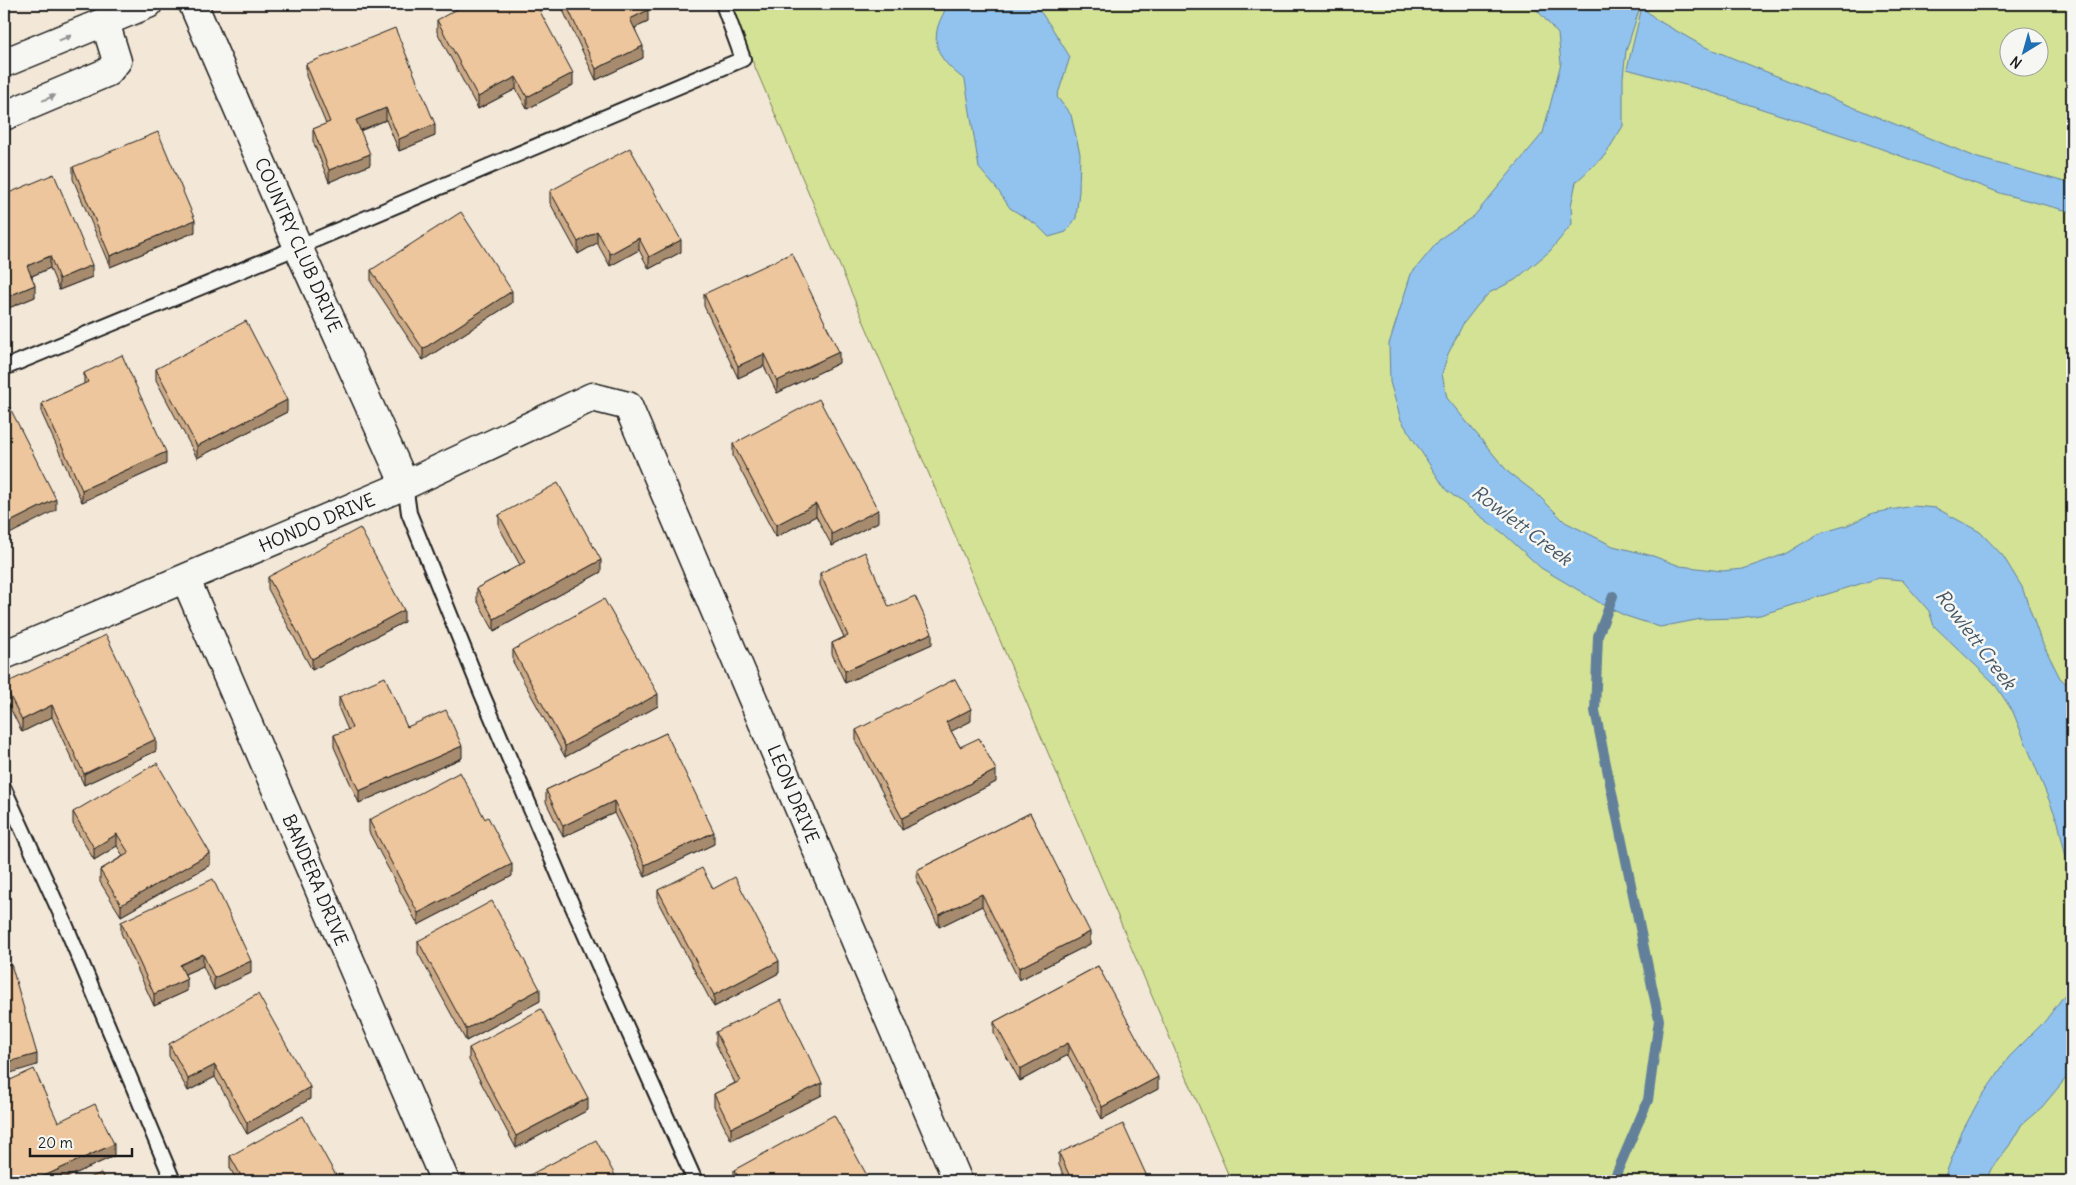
<svg xmlns="http://www.w3.org/2000/svg" width="2076" height="1185" font-family="Delius,sans-serif">
  <rect width="100%" height="100%" fill="#f3e8d8"/>
  <filter id="ink" filterUnits="userSpaceOnUse"><feTurbulence type="fractalNoise" baseFrequency=".02" numOctaves="2"/><feDisplacementMap in="SourceGraphic" scale="10" xChannelSelector="R" yChannelSelector="G"/><feConvolveMatrix kernelMatrix="1 2 1 2 8 2 1 2 1" color-interpolation-filters="sRGB"/></filter>
  <g filter="url(#ink)">
    <path fill="#d3e295" stroke="#787f58" fill-rule="evenodd" d="M 728,4 L 2072,4 L 2072,1181 L 1231,1181 ZM 2008,38 L 2038,38 L 2038,68 L 2008,68 Z"/>
    <g fill="#92c3ee" stroke="#63809a">
      <path d="M 947,4 L 1035,4 L 1052,28 L 1070,57 L 1057,97 L 1071,115 L 1080,154 L 1079,191 L 1076,218 L 1066,232 L 1049,237 L 1037,225 L 1010,208 L 997,189 L 979,168 L 965,80 C 946,65 931,52 938,26 C 940,19 945,12 947,4 Z"/>
      <path d="M 1528,4 L 1641,4 L 1626,51 L 1623,77 L 1623,126 L 1605,155 L 1576,182 L 1571,206 L 1572,224 L 1550,251 L 1515,280 L 1489,293 L 1477,306 L 1463,324 L 1448,354 L 1442,374 L 1447,398 L 1508,472 L 1537,494 L 1565,522 L 1613,546 L 1653,556 L 1680,566 L 1722,571 L 1743,569 L 1785,554 L 1818,534 L 1848,525 L 1873,513 L 1913,506 L 1936,508 L 1980,532 L 2003,556 L 2022,587 L 2040,638 L 2060,678 L 2072,689 L 2072,884 L 2058,822 L 2013,712 L 1994,683 L 1934,626 L 1929,611 L 1902,580 L 1879,578 L 1760,615 L 1738,618 L 1701,619 L 1660,627 L 1626,616 L 1607,607 L 1541,568 L 1504,534 L 1446,490 L 1422,453 L 1401,420 L 1390,382 L 1389,344 L 1411,274 L 1441,238 L 1474,216 L 1543,133 L 1561,63 L 1558,34 L 1538,11 Z"/>
      <path d="M 1642,7 L 1657,20 L 1703,46 L 1978,158 L 2072,184 L 2072,212 L 2003,194 L 1863,142 L 1707,91 L 1627,69 Z"/>
      <path d="M 2072,985 L 2072,1071 L 2042,1107 L 2022,1124 L 2009,1146 L 1991,1169 L 1986,1181 L 1943,1181 L 1962,1132 L 1978,1102 L 2009,1057 L 2045,1021 Z"/>
    </g>
    <g fill="none" stroke-linecap="round" stroke-linejoin="round">
      <path stroke="#63809a" stroke-width="10" d="M 1605,1181 L 1614,1179 L 1648,1100 L 1659,1020 L 1595,711 L 1598,636 L 1613,596"/>
      <defs>
        <g id="service">
          <path d="M 4,368 L 298,247 L 743,59 L 723,4"/>
          <path d="M 405,485 L 409,513 L 482,694 L 564,887 L 695,1181"/>
          <path d="M 4,789 L 60,912 L 173,1181"/>
        </g>
        <g id="minor">
          <path d="M 193,4 L 298,247 L 405,485"/>
          <path d="M 4,116 L 108,72 L 117,61 L 105,22"/>
          <path d="M 186,580 L 445,1181"/>
          <path d="M 4,655 L 405,485 L 592,397 L 628,406 L 958,1181"/>
        </g>
        <path id="secondary" d="M 4,63 L 148,4"/>
      </defs>
      <use href="#service" stroke="#1c1c1c" stroke-width="18"/>
      <use href="#minor" stroke="#1c1c1c" stroke-width="31"/>
      <use href="#secondary" stroke="#1c1c1c" stroke-width="31"/>
      <use href="#service" stroke="#f6f6f2" stroke-width="14"/>
      <use href="#minor" stroke="#f6f6f2" stroke-width="28"/>
      <use href="#secondary" stroke="#f6f6f2" stroke-width="28"/>
    </g>
    <g fill="#ccaa87" stroke="#1c1c1c">
      <path d="M 560,4 L 645,4 L 648,22 L 635,28 L 643,58 L 596,80 Z"/>
      <path d="M 437,20 L 573,85 L 527,109 L 516,89 L 478,109 L 437,32 Z"/>
      <path d="M 306,64 L 435,136 L 399,151 L 386,120 L 360,131 L 370,165 L 329,182 L 313,141 L 313,129 L 326,124 L 306,76 Z"/>
      <path d="M 73,167 L 195,232 L 110,267 L 73,179 Z"/>
      <path d="M 550,191 L 681,252 L 649,269 L 639,250 L 610,266 L 597,243 L 578,254 L 550,203 Z"/>
      <path d="M 4,195 L 92,277 L 59,290 L 50,268 L 32,276 L 35,297 L 4,310 Z"/>
      <path d="M 371,270 L 512,303 L 423,360 L 371,282 Z"/>
      <path d="M 704,294 L 839,363 L 777,393 L 764,366 L 738,378 L 704,306 Z"/>
      <path d="M 156,369 L 287,412 L 197,458 L 156,380 Z"/>
      <path d="M 84,373 L 166,464 L 82,502 L 42,414 L 42,403 L 84,384 Z"/>
      <path d="M 733,444 L 878,522 L 832,546 L 816,516 L 776,537 L 733,456 Z"/>
      <path d="M 499,515 L 601,572 L 494,631 L 477,600 L 477,588 L 520,565 L 499,527 Z"/>
      <path d="M 820,573 L 889,607 L 932,644 L 845,683 L 832,654 L 832,643 L 844,637 L 820,585 Z"/>
      <path d="M 268,577 L 404,622 L 312,670 L 268,589 Z"/>
      <path d="M 513,650 L 658,706 L 565,757 L 513,662 Z"/>
      <path d="M 4,684 L 156,751 L 84,785 L 52,717 L 22,732 L 4,696 Z"/>
      <path d="M 339,697 L 407,727 L 462,758 L 359,803 L 334,747 L 334,735 L 348,730 L 339,709 Z"/>
      <path d="M 971,721 L 951,731 L 960,747 L 996,782 L 902,830 L 856,742 L 856,730 Z"/>
      <path d="M 666,733 L 714,844 L 645,877 L 614,813 L 563,837 L 546,802 L 546,790 Z"/>
      <path d="M 73,812 L 210,865 L 121,916 L 100,882 L 100,870 L 123,856 L 117,846 L 94,860 L 73,824 Z"/>
      <path d="M 1030,813 L 1090,944 L 1019,980 L 982,906 L 939,927 L 917,882 L 917,870 Z"/>
      <path d="M 369,820 L 512,876 L 418,925 L 369,832 Z"/>
      <path d="M 713,889 L 779,973 L 714,1007 L 658,902 L 658,890 Z"/>
      <path d="M 121,922 L 251,973 L 214,990 L 203,966 L 185,974 L 187,991 L 154,1006 L 121,933 Z"/>
      <path d="M 418,941 L 540,1001 L 466,1041 L 418,953 Z"/>
      <path d="M 1098,966 L 1158,1089 L 1102,1119 L 1068,1055 L 1020,1081 L 994,1034 L 994,1022 Z"/>
      <path d="M 716,1032 L 822,1095 L 731,1140 L 714,1106 L 714,1094 L 735,1083 L 716,1044 Z"/>
      <path d="M 169,1044 L 310,1099 L 247,1134 L 215,1077 L 188,1091 L 169,1056 Z"/>
      <path d="M 469,1048 L 588,1110 L 516,1148 L 469,1060 Z"/>
      <path d="M 4,1083 L 58,1122 L 114,1156 L 59,1181 L 7,1181 L 4,1175 Z"/>
      <path d="M 1059,1153 L 1149,1181 L 1066,1181 L 1059,1165 Z"/>
      <path d="M 230,1156 L 339,1181 L 237,1181 L 230,1168 Z"/>
      <path d="M 734,1170 L 870,1181 L 734,1181 Z"/>
    </g>
    <g fill="#a68b6e" stroke="#1c1c1c">
      <path d="M 648,10 L 648,22 L 630,30 L 630,19 Z"/>
      <path d="M 643,46 L 643,58 L 596,80 L 596,69 Z"/>
      <path d="M 573,73 L 573,85 L 527,109 L 527,97 Z"/>
      <path d="M 516,77 L 516,89 L 478,109 L 478,97 Z"/>
      <path d="M 386,108 L 386,120 L 356,132 L 356,120 Z"/>
      <path d="M 435,124 L 435,136 L 399,151 L 399,139 Z"/>
      <path d="M 370,154 L 370,165 L 329,182 L 329,170 Z"/>
      <path d="M 195,220 L 195,232 L 110,267 L 110,256 Z"/>
      <path d="M 597,231 L 597,243 L 578,254 L 578,242 Z"/>
      <path d="M 639,238 L 639,250 L 610,266 L 610,254 Z"/>
      <path d="M 681,240 L 681,252 L 649,269 L 649,257 Z"/>
      <path d="M 50,256 L 50,268 L 27,278 L 27,266 Z"/>
      <path d="M 92,265 L 92,277 L 59,290 L 59,279 Z"/>
      <path d="M 35,285 L 35,297 L 4,310 L 4,298 Z"/>
      <path d="M 512,291 L 512,303 L 423,360 L 423,349 Z"/>
      <path d="M 839,352 L 839,363 L 777,393 L 777,381 Z"/>
      <path d="M 764,354 L 764,366 L 738,378 L 738,366 Z"/>
      <path d="M 287,400 L 287,412 L 197,458 L 197,446 Z"/>
      <path d="M 166,452 L 166,464 L 82,502 L 82,490 Z"/>
      <path d="M 56,499 L 56,510 L 4,537 L 4,525 Z"/>
      <path d="M 816,504 L 816,516 L 776,537 L 776,525 Z"/>
      <path d="M 878,510 L 878,522 L 832,546 L 832,534 Z"/>
      <path d="M 601,560 L 601,572 L 494,631 L 494,619 Z"/>
      <path d="M 404,610 L 404,622 L 312,670 L 312,659 Z"/>
      <path d="M 932,633 L 932,644 L 845,683 L 845,671 Z"/>
      <path d="M 658,694 L 658,706 L 565,757 L 565,746 Z"/>
      <path d="M 52,705 L 52,717 L 22,732 L 22,720 Z"/>
      <path d="M 971,709 L 971,721 L 946,734 L 946,722 Z"/>
      <path d="M 156,739 L 156,751 L 84,785 L 84,774 Z"/>
      <path d="M 462,746 L 462,758 L 359,803 L 359,791 Z"/>
      <path d="M 996,770 L 996,782 L 902,830 L 902,818 Z"/>
      <path d="M 614,801 L 614,813 L 563,837 L 563,826 Z"/>
      <path d="M 714,832 L 714,844 L 645,877 L 645,865 Z"/>
      <path d="M 117,834 L 117,846 L 94,860 L 94,848 Z"/>
      <path d="M 210,853 L 210,865 L 121,916 L 121,905 Z"/>
      <path d="M 512,864 L 512,876 L 418,925 L 418,913 Z"/>
      <path d="M 982,894 L 982,906 L 939,927 L 939,915 Z"/>
      <path d="M 1090,932 L 1090,944 L 1019,980 L 1019,968 Z"/>
      <path d="M 7,933 L 7,945 L 4,946 L 4,934 Z"/>
      <path d="M 203,954 L 203,966 L 180,976 L 180,965 Z"/>
      <path d="M 251,961 L 251,973 L 214,990 L 214,978 Z"/>
      <path d="M 779,961 L 779,973 L 714,1007 L 714,995 Z"/>
      <path d="M 187,979 L 187,991 L 154,1006 L 154,994 Z"/>
      <path d="M 540,989 L 540,1001 L 466,1041 L 466,1029 Z"/>
      <path d="M 1068,1043 L 1068,1055 L 1020,1081 L 1020,1069 Z"/>
      <path d="M 37,1054 L 37,1065 L 4,1075 L 4,1063 Z"/>
      <path d="M 215,1065 L 215,1077 L 188,1091 L 188,1079 Z"/>
      <path d="M 1158,1077 L 1158,1089 L 1102,1119 L 1102,1107 Z"/>
      <path d="M 822,1083 L 822,1095 L 731,1140 L 731,1128 Z"/>
      <path d="M 310,1087 L 310,1099 L 247,1134 L 247,1123 Z"/>
      <path d="M 588,1098 L 588,1110 L 516,1148 L 516,1136 Z"/>
      <path d="M 114,1144 L 114,1156 L 59,1181 L 33,1181 Z"/>
    </g>
    <g fill="#edc69d" stroke="#1c1c1c">
      <path d="M 467,4 L 536,4 L 573,73 L 527,97 L 516,77 L 478,97 L 437,20 Z"/>
      <path d="M 566,4 L 645,4 L 648,10 L 630,19 L 643,46 L 596,69 Z"/>
      <path d="M 395,28 L 435,124 L 399,139 L 386,108 L 356,120 L 370,154 L 329,170 L 313,129 L 330,122 L 306,64 Z"/>
      <path d="M 158,132 L 195,220 L 110,256 L 73,167 Z"/>
      <path d="M 630,148 L 681,240 L 649,257 L 639,238 L 610,254 L 597,231 L 578,242 L 550,191 Z"/>
      <path d="M 54,174 L 92,265 L 59,279 L 50,256 L 27,266 L 35,285 L 4,298 L 4,195 Z"/>
      <path d="M 461,212 L 512,291 L 423,349 L 371,270 Z"/>
      <path d="M 792,253 L 839,352 L 777,381 L 764,354 L 738,366 L 704,294 Z"/>
      <path d="M 246,321 L 287,400 L 197,446 L 156,369 Z"/>
      <path d="M 122,355 L 166,452 L 82,490 L 42,403 L 88,382 L 84,373 Z"/>
      <path d="M 819,399 L 878,510 L 832,534 L 816,504 L 776,525 L 733,444 Z"/>
      <path d="M 9,406 L 56,499 L 4,525 L 4,409 Z"/>
      <path d="M 558,483 L 601,560 L 494,619 L 477,588 L 525,562 L 499,515 Z"/>
      <path d="M 360,528 L 404,610 L 312,659 L 268,577 Z"/>
      <path d="M 865,552 L 889,607 L 915,596 L 932,633 L 845,671 L 832,643 L 848,636 L 820,573 Z"/>
      <path d="M 604,599 L 658,694 L 565,746 L 513,650 Z"/>
      <path d="M 106,635 L 156,739 L 84,774 L 52,705 L 22,720 L 4,684 Z"/>
      <path d="M 385,677 L 407,727 L 446,710 L 462,746 L 359,791 L 334,735 L 352,728 L 339,697 Z"/>
      <path d="M 955,679 L 971,709 L 946,722 L 960,747 L 979,738 L 996,770 L 902,818 L 856,730 Z"/>
      <path d="M 666,733 L 714,832 L 645,865 L 614,801 L 563,826 L 546,790 Z"/>
      <path d="M 157,763 L 210,853 L 121,905 L 100,870 L 129,853 L 117,834 L 94,848 L 73,812 Z"/>
      <path d="M 460,772 L 485,819 L 488,817 L 512,864 L 418,913 L 369,820 Z"/>
      <path d="M 1030,813 L 1090,932 L 1019,968 L 982,894 L 939,915 L 917,870 Z"/>
      <path d="M 702,868 L 713,889 L 735,877 L 779,961 L 714,995 L 658,890 Z"/>
      <path d="M 213,879 L 251,961 L 214,978 L 203,954 L 180,965 L 187,979 L 154,994 L 121,922 Z"/>
      <path d="M 492,901 L 540,989 L 466,1029 L 418,941 Z"/>
      <path d="M 4,926 L 7,933 L 4,934 Z"/>
      <path d="M 11,964 L 37,1054 L 4,1063 L 4,966 Z"/>
      <path d="M 1098,966 L 1158,1077 L 1102,1107 L 1068,1043 L 1020,1069 L 994,1022 Z"/>
      <path d="M 258,994 L 310,1087 L 247,1123 L 215,1065 L 188,1079 L 169,1044 Z"/>
      <path d="M 781,1000 L 822,1083 L 731,1128 L 714,1094 L 740,1081 L 716,1032 Z"/>
      <path d="M 541,1009 L 588,1098 L 516,1136 L 469,1048 Z"/>
      <path d="M 34,1069 L 58,1122 L 95,1104 L 114,1144 L 33,1181 L 12,1181 L 4,1163 L 4,1083 Z"/>
      <path d="M 834,1115 L 870,1181 L 741,1181 L 734,1170 Z"/>
      <path d="M 303,1116 L 339,1181 L 244,1181 L 230,1156 Z"/>
      <path d="M 1123,1124 L 1149,1181 L 1072,1181 L 1059,1153 Z"/>
      <path d="M 596,1140 L 618,1181 L 526,1181 L 524,1178 Z"/>
      <path d="M 101,1173 L 105,1181 L 82,1181 Z"/>
      <path d="M 641,1177 L 644,1181 L 633,1181 Z"/>
    </g>
    <defs><path id="oneway-solid" d="M-6-.8H1V-3.2L6.5 0L1 3.2V.8H-6Z" transform="scale(1.25)"/></defs>
    <g fill="#949492">
      <use href="#oneway-solid" transform="translate(65 38) rotate(-22)"/>
      <use href="#oneway-solid" transform="translate(49 98) rotate(-23)"/>
    </g>
  </g>
  <g text-anchor="middle" stroke-width="5" stroke-linejoin="round" paint-order="stroke">
    <g font-size="18" fill="#1c1c1c" stroke="#f6f6f2">
      <text transform="translate(298 245) rotate(66)" y="6">COUNTRY CLUB DRIVE</text>
      <text transform="translate(317 523) rotate(-23)" y="6">HONDO DRIVE</text>
      <text transform="translate(793 794) rotate(67)" y="6">LEON DRIVE</text>
      <text transform="translate(315 880) rotate(67)" y="6">BANDERA DRIVE</text>
    </g>
    <g font-size="19" font-style="italic" fill="#455666" stroke="#f6f6f2">
      <text transform="translate(1522 525) rotate(37)" y="7">Rowlett Creek</text>
      <text transform="translate(1976 639) rotate(53)" y="7">Rowlett Creek</text>
    </g>
  </g>
  <rect width="2076" height="1185" fill="none" stroke="#f6f6f2" stroke-width="20"/>
  <rect x="10" y="10" width="2056" height="1165" fill="none" stroke="#1c1c1c" stroke-width="2" filter="url(#ink)"/>
  <g transform="translate(2024 52) rotate(217)"><circle r="24" fill="#f6f6f2" stroke="#9f9f9c"/>
  <path d="M0-4L9 19L0 12L-9 19Z" fill="#1f6fb2"/>
  <text y="-8" font-size="14" font-weight="bold" text-anchor="middle" fill="#1c1c1c">N</text>
  </g>
  <path d="M30 1148v8h102v-8" fill="none" stroke="#1c1c1c" stroke-width="2.5"/>
  <text x="38" y="1148" font-size="15" fill="#1c1c1c" stroke="#f6f6f2" stroke-width="4" paint-order="stroke">20 m</text>
</svg>
